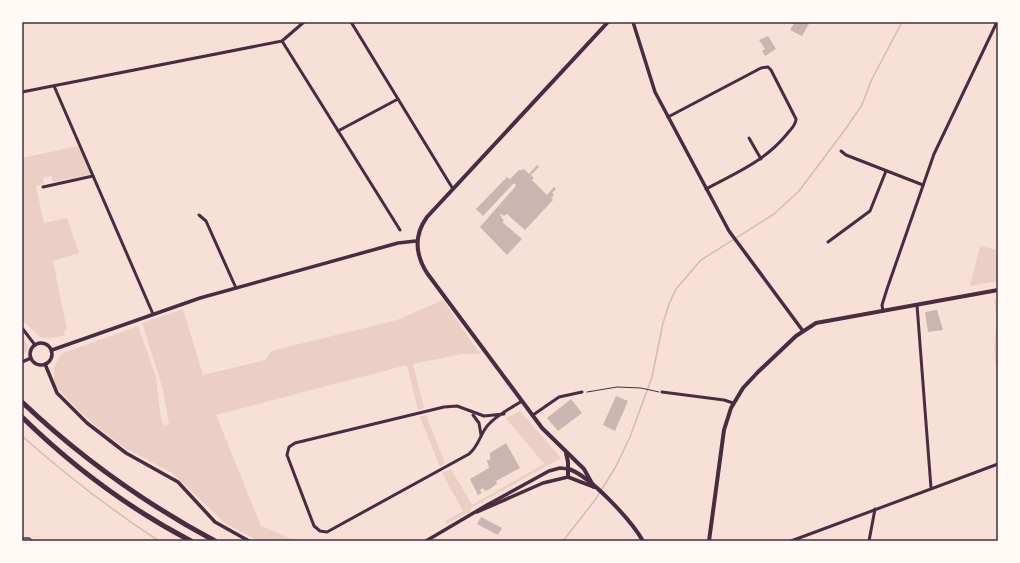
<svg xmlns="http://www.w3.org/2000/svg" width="1020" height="563" font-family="'Noto Sans',sans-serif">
  <rect width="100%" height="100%" fill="#f7e1d7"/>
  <g fill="#ebcfc5">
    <path d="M 78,146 L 90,172 L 89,175 L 53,182 L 51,176 L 43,178 L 44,184 L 36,186 L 44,223 L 67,218 L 79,253 L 53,261 L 67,330 L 64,331 L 65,335 C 35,343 44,336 22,321 L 22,158 Z"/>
    <path d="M 980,246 L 998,250 L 998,281 L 970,286 Z"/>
    <path d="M 994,299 L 998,299 L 998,365 L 995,365 L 994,343 L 997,322 Z"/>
    <path d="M 443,300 L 480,354 L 462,354 L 413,364 L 424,408 L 418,410 L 407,365 L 216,415 L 261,526 L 296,541 L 259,541 L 226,524 L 172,473 L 130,451 L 104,433 L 79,411 L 57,388 L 54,382 L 54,368 L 60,356 L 63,353 L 138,326 L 156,377 L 161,419 L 164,426 L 169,424 L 162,386 L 142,323 L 183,309 L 203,375 L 265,360 L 271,351 L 397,320 Z"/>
    <path d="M 22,333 L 28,347 L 25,353 L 22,355 Z"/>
    <path d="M 520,411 L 561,458 L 471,508 L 471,511 L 447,524 L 445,521 L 463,511 L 442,473 L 451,469 L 472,505 L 544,464 L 506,418 Z"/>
    <path d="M 426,415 L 445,463 L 440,467 L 420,417 Z"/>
  </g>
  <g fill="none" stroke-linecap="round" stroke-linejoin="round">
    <g stroke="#dcb8b0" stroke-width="1.5">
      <path d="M 22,436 C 65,474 110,509 159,541"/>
      <path d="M 563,541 L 595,500 L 615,468 L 630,437 L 652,377 L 663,323 L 669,304 L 676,289 L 701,260 L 774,214 L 799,191 L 844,131 L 862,105 L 871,81 L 902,22"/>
    </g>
  </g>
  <g fill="#ccb4b1">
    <path d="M 795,22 L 810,22 L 802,36 L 790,30 Z"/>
    <path d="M 768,36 L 776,49 L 765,56 L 762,51 L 765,49 L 759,40 Z"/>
    <path d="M 537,165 L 539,167 L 531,175 L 534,178 L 532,180 L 547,195 L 554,187 L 556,189 L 552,193 L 554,195 L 551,198 L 553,200 L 525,230 L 507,214 L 504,216 L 501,214 L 500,215 L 504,221 L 502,222 L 522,239 L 507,255 L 480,227 L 516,186 L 514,183 L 483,216 L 476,209 L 507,177 L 510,179 L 519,170 L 522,170 L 524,169 L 529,174 Z"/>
    <path d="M 937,310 L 943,330 L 928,332 L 925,312 Z"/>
    <path d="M 616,396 L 628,401 L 615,431 L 603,425 Z"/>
    <path d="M 571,399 L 582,413 L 558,431 L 547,418 Z"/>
    <path d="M 506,443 L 520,468 L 496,481 L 497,484 L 488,490 L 485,491 L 483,488 L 480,490 L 482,493 L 478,495 L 470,479 L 489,468 L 487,460 L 490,460 L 490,453 Z"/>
    <path d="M 481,517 L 502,528 L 498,535 L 477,524 Z"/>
  </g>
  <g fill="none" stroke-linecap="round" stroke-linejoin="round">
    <path stroke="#4a2c40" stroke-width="1" d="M 587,392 L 617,387 L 641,388 L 659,392"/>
    <path stroke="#4a2c40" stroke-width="1.5" d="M 22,538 L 29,538 L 33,541"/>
    <g stroke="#4a2c40" stroke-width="3">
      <path d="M 351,22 L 453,189"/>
      <path d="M 282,41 L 400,230"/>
      <path d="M 54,86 L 153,314"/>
      <path d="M 22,92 L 282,41 L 304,22"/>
      <path d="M 668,117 L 761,68 L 768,67 L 771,70 L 796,119 C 796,125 791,129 787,134 C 765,161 736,173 706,189"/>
      <path d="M 338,131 L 398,99"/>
      <path d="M 749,138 L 761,159"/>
      <path d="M 841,151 L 846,155 L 923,185"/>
      <path d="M 43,187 L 93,176"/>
      <path d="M 199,215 L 206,221 L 236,288"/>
      <path d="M 828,242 L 870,211 L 886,171"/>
      <path d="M 917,305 L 931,488"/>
      <path d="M 883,311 L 882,305 L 887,289 L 934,154 L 997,22"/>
      <path d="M 22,328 L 35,345"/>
      <path d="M 662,392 L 724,400 L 733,403"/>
      <path d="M 504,414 L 484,416 L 457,406 L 444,407 L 295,443 L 289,447 L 287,455 L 314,526 L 320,531 L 327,532 L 469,454 C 479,446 480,434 488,425 C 497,415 511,408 522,401"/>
      <path d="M 473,415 L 479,423 L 481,435"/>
      <path d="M 533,415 L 559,397 L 582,392"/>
      <path d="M 791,541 L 998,464"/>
      <path d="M 869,541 L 875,509"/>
    </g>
    <g stroke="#4a2c40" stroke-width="3.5">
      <path d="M 633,22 L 655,92 L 729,231 L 803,331"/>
      <circle cx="41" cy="354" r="11"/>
      <path d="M 52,350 L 200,298 L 398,243 L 416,241"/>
      <path d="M 22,362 L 31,358"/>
      <path d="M 45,364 L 57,393 L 87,423 L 126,453 L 178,482 L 215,522 L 249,541"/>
      <path d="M 477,512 L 543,483 L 568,477"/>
      <path d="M 426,541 L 487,505 L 549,471 L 560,468 L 569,469"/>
    </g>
    <g stroke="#4a2c40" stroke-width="4">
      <path d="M 566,453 L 568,462 L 568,477 L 594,487"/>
      <path d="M 569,469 C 591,477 631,520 643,541"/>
      <path d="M 594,487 L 584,469 L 542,428 L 427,273 C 415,254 414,235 427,217 L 608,22"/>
      <path d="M 709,541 L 724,430 L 731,408 L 743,388 L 758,372 L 796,336 L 816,323 L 998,290"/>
    </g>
    <g stroke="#4a2c40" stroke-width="5">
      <path d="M 22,402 C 80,457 144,503 215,541"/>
      <path d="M 22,417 C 71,465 130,509 191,541"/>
    </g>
  </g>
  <rect width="1020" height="563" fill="none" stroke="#fffaf5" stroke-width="46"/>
  <rect x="23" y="23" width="974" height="517" fill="none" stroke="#4a2c40" stroke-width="1.5"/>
</svg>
